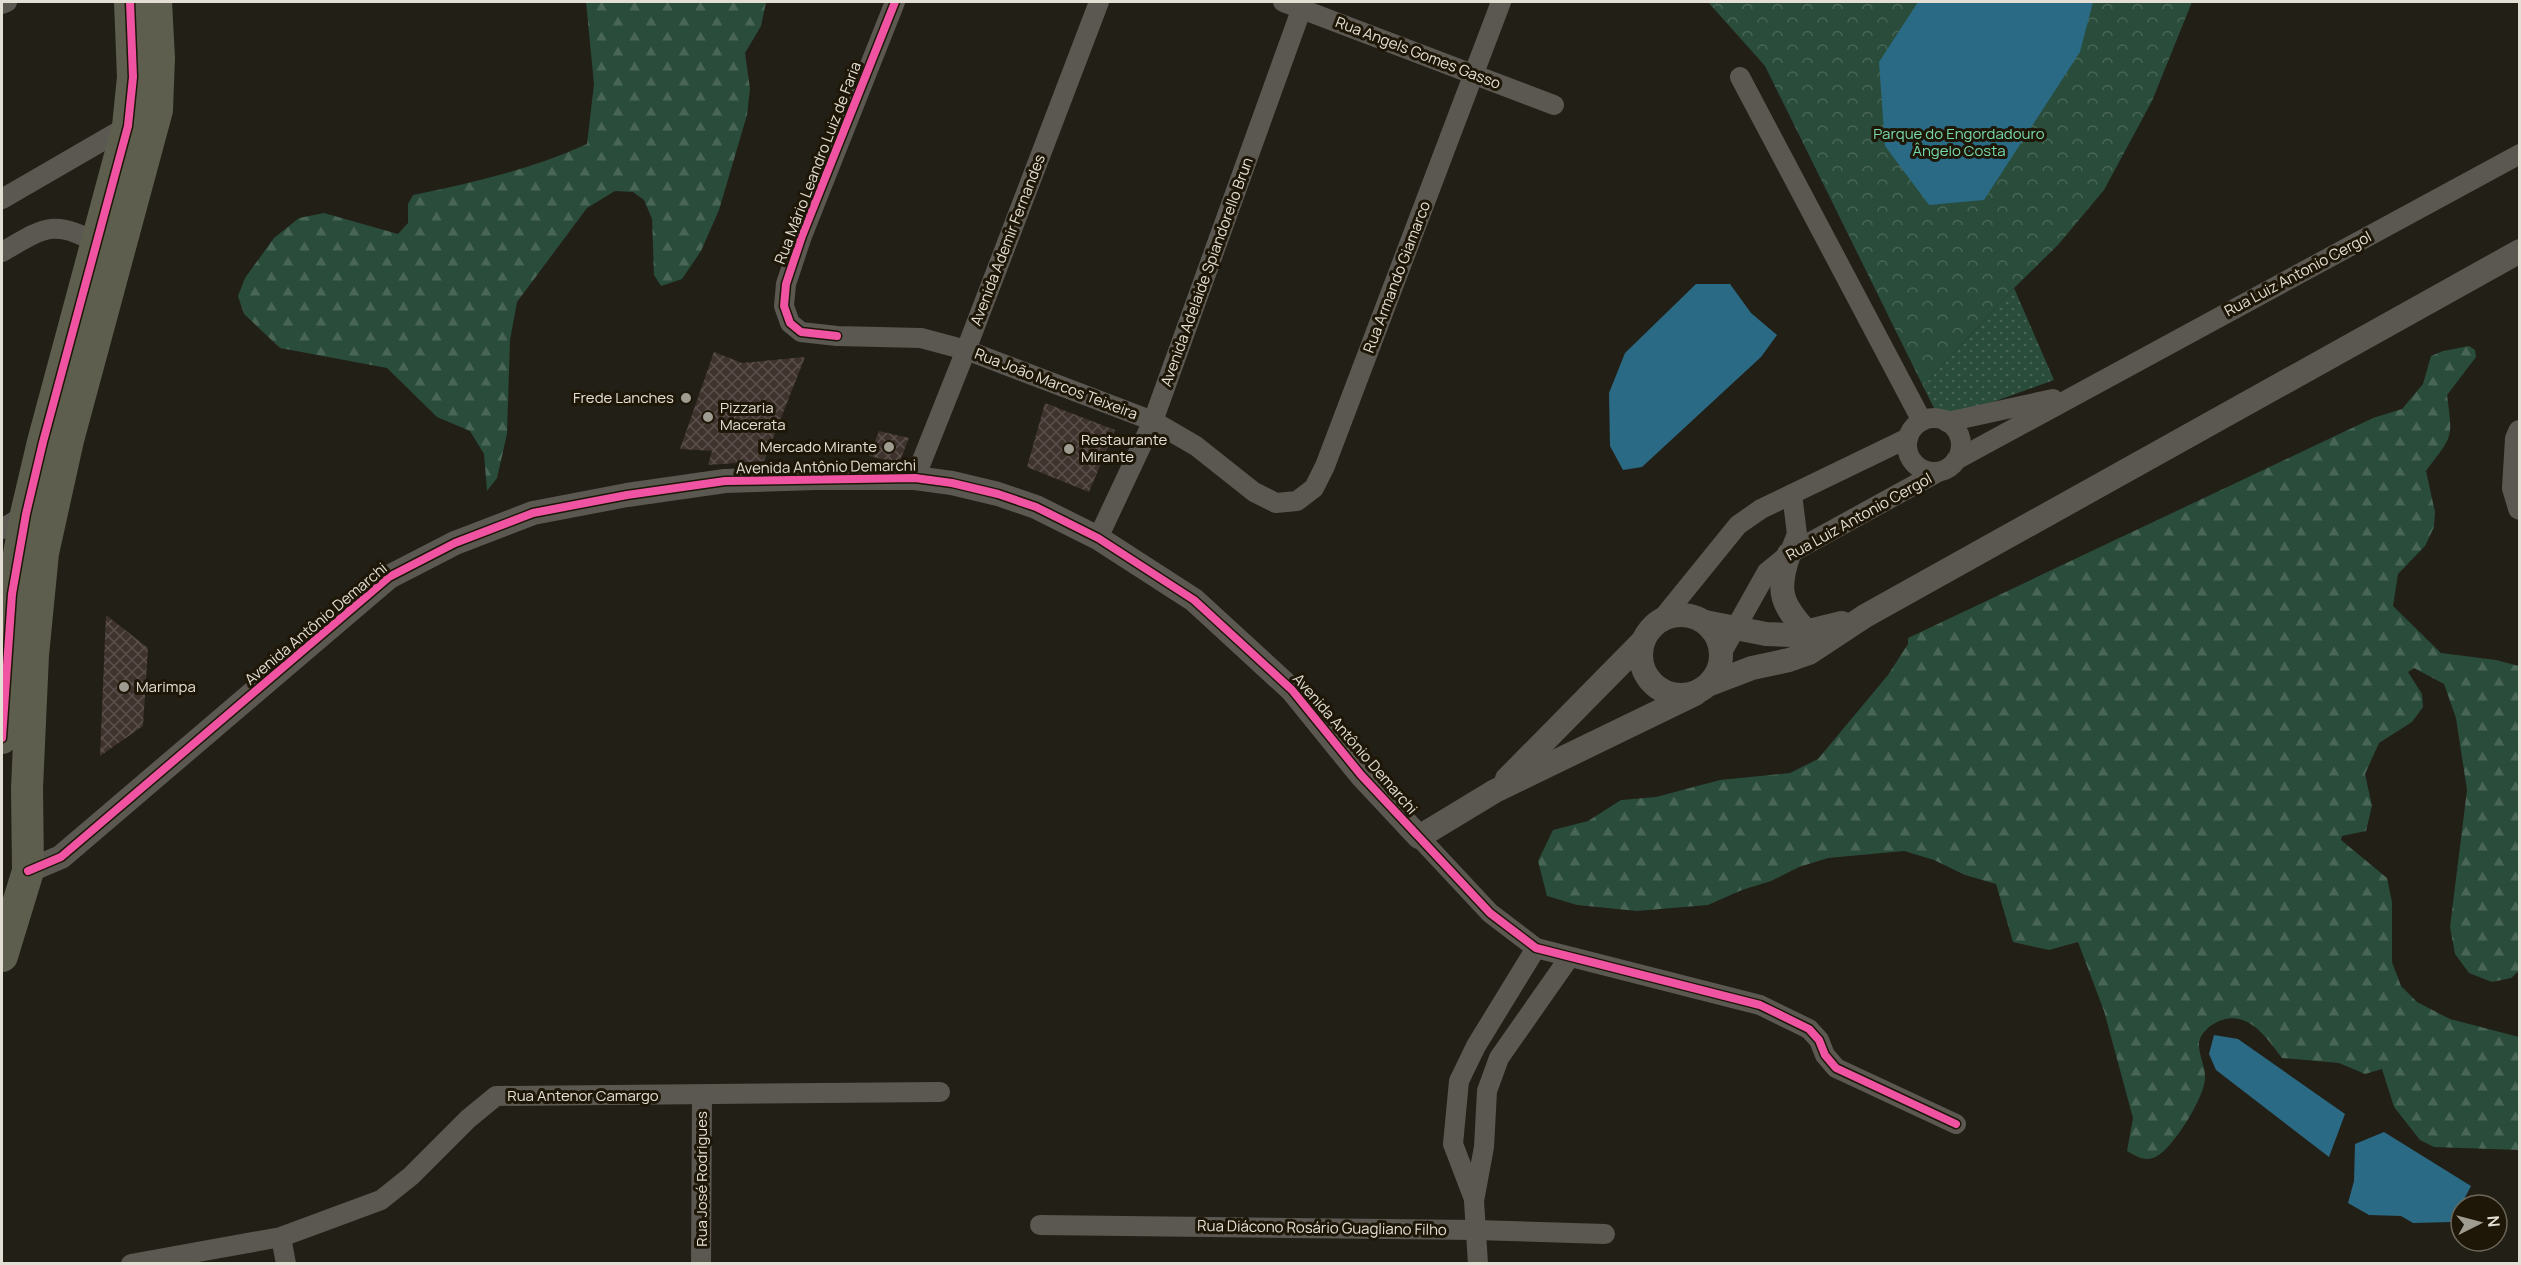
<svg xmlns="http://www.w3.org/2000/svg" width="2521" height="1265" font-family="Manrope,sans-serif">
  <defs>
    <pattern id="grass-dots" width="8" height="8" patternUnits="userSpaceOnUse" patternTransform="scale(1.5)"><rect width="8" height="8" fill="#294c3b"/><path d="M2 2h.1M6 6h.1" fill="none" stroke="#486556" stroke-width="1.8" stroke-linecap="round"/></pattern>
    <pattern id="forest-firs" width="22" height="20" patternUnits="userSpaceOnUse" patternTransform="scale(1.5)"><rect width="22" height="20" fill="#294c3b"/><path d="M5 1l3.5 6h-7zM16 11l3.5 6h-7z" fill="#486556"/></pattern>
    <pattern id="park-crowns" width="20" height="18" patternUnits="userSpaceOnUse" patternTransform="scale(1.5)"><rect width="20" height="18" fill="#294c3b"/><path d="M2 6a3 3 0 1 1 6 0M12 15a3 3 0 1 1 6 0" fill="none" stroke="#486556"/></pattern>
    <pattern id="building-cross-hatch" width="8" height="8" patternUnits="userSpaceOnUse" patternTransform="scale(1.5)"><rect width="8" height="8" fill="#3f332e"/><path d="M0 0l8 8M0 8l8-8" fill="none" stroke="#5b504b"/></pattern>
  </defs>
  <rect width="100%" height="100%" fill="#221f16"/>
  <path fill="url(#grass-dots)" d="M 2014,288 L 2054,380 L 1957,415 L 1936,412 L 1923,386 Z"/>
  <g fill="url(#forest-firs)">
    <path d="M 586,2 L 766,2 L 761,26 L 745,53 L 750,89 L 747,115 L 719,210 L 701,251 L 682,279 L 661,286 L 654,275 L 652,219 L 644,200 L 633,192 L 615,191 L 587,208 L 517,302 L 510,340 L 507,434 L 497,478 L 487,491 L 484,454 L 470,431 L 437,417 L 387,368 L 280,348 L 244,314 L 238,296 L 245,278 L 274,238 L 299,218 L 324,213 L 398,234 L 408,223 L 408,204 L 413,195 C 472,183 532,169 587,144 L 594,84 Z"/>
    <path d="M 2469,346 L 2475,350 L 2476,357 L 2447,395 C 2453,440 2453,435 2426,471 L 2435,512 L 2434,527 L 2425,546 L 2398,574 L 2393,606 L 2441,653 L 2496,660 L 2519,666 L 2519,971 L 2511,978 L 2492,982 L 2469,973 L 2455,954 L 2450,927 L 2467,790 L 2456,718 L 2444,684 L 2414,668 L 2408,672 L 2422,694 L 2423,707 L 2412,722 L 2379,743 L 2365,774 L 2372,806 L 2366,831 L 2342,836 L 2341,840 L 2387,878 L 2392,902 L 2392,962 L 2401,986 L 2417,1002 L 2450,1019 L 2519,1037 L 2519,1150 L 2434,1147 L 2420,1140 L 2394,1107 L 2382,1069 L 2365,1074 L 2339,1063 L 2282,1058 C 2266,1037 2247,1008 2217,1022 C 2209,1026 2201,1033 2199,1042 C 2198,1054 2206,1067 2205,1079 C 2204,1098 2171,1153 2153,1158 C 2143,1161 2136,1156 2127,1151 L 2133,1118 L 2104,1011 L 2078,942 L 2049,950 L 2013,942 L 1996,884 L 1965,875 L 1934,860 L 1904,851 L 1828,858 L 1799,867 L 1771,881 L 1742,890 L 1708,905 L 1637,911 L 1577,905 L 1547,896 L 1538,861 L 1553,830 L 1588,821 L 1621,800 L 1656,797 L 1720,780 L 1790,773 L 1818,759 L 1888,675 L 1908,644 L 1908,638 L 2373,418 L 2402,409 L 2423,384 L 2431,356 L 2443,351 Z"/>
  </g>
  <path fill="url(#park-crowns)" d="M 1708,2 L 2192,2 L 2152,101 L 2104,190 L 2058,245 L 2014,288 L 1923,386 L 1765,66 Z"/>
  <g fill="#2b6a84">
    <path d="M 1918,2 L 2093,2 L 2080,52 L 1984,200 L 1929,205 L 1885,146 L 1879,62 Z"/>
    <path d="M 1696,284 L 1730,284 L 1751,313 L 1777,335 L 1761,357 L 1642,467 L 1623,470 L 1610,446 L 1609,393 L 1625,353 Z"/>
    <path d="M 2214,1035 L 2238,1039 L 2345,1114 L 2329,1157 L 2216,1070 L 2209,1054 Z"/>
    <path d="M 2384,1132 L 2471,1186 L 2452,1222 L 2413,1223 L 2401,1216 L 2369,1215 L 2348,1203 L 2354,1181 L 2355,1144 Z"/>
  </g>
  <g fill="url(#building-cross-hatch)">
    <path d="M 714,352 L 742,363 L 805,357 L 764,461 L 708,465 L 712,451 L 680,449 Z"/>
    <path d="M 1045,403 L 1115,430 L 1089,492 L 1027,467 Z"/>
    <path d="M 879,431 L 909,438 L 899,463 L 869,456 Z"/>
    <path d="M 106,615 L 148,648 L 143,726 L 100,756 Z"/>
  </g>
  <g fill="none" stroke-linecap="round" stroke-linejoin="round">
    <g stroke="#5b5852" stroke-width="20">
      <path d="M 895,2 L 802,236 L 786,284 L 784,306 L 790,323 L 801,332 L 837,336 L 921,338 L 966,350 L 1153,421 L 1196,446 L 1254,492 L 1276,503 L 1297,501 L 1314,488 L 1325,466 L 1501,2"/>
      <path d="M 1283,2 L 1554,105"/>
      <path d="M 2,4 L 7,2"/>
      <path d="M 1740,77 L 1922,421"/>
      <path d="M 2,199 L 128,126"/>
      <path d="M 2,252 C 41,230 53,217 96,243"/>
      <circle cx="1934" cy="445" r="27"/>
      <path d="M 1947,422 L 2053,399"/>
      <path d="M 1956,460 L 2520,154"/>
      <path d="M 915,478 L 966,350 L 1099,2"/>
      <path d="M 2,529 L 26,514"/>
      <path d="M 1098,538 L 1153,421 L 1304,2"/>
      <path d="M 1789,554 L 1797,534 L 1792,494"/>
      <path d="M 1661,620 L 1738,525 L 1761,509 L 1908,438"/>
      <path d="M 1722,652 L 1767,572 L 1789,554 L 1938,472"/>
      <path d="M 1419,837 L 1490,913 L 1536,948 L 1760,1005 L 1809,1029 L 1819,1040 L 1825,1055 L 1836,1068 L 1956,1124"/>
      <path d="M 1474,1199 L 1453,1144 L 1459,1081 L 1476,1046 L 1536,948"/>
      <path d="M 1040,1225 L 1476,1230 L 1605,1234"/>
      <path d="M 281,1237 L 286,1264"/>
      <path d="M 131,1264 L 281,1237 L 381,1200 L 411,1176 L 468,1119 L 496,1096 L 940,1092"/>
      <path d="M 701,1264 L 702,1095"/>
      <path d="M 1478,1264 L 1474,1201 L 1484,1147 L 1487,1091 L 1499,1058 L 1569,958"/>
    </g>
    <g stroke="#5b5852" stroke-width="24">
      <path d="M 2520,432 L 2517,439 L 2514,488 L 2520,508"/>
      <path d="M 1789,554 C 1776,591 1781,604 1807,632"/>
      <circle cx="1681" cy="655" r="40"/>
      <path d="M 1705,622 L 1766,634 L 1793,635 L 1842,623"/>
      <path d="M 1710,684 L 1752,668 L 1789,660 L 1809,653 L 1865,616 L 2520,251"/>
      <path d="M 1507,779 L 1642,642"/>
      <path d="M 28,871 L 61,857 L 389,577 L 455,543 L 533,513 L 627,495 L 725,481 L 815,478 L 915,478 L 952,483 L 998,494 L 1036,507 L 1098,538 L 1194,600 L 1292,690 L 1361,775 L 1419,837 L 1495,791 L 1695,694"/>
    </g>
    <g stroke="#5d5e4e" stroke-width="32">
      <path d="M 2,738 L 12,594 L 26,514 L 43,442 L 128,126 L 133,77 L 130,2"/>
      <path d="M 2,956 L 28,871 L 27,788 L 33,655 L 43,553 L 68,440 L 157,110 L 159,58 L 156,2"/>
    </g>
    <defs>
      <g id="cycleway">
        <path d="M 837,336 L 801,332 L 790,323 L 784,306 L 786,284 L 802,236 L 895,2"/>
        <path d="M 2,738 L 12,594 L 26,514 L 43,442 L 128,126 L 133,77 L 130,2"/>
        <path d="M 28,871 L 61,857 L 389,577 L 455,543 L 533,513 L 627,495 L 725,481 L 915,478 L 952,483 L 998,494 L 1036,507 L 1098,538 L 1194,600 L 1292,690 L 1361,775 L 1490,913 L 1536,948 L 1760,1005 L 1809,1029 L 1819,1040 L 1825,1055 L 1836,1068 L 1956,1124"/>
      </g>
    </defs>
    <use href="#cycleway" stroke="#1e1707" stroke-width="11"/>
    <use href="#cycleway" stroke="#f153a3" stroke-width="8"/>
  </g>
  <g fill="#9f9c92" stroke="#1e1707" stroke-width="2">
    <circle cx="686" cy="398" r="6"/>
    <circle cx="708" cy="417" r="6"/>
    <circle cx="889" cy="447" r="6"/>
    <circle cx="1069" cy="449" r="6"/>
    <circle cx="124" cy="687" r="6"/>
  </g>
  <g text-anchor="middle" stroke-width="6" stroke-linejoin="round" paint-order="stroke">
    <g font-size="15" fill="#e3dfd4" stroke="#1e1707">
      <text transform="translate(1418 53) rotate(21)" y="5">Rua Angels Gomes Gasso</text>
      <text transform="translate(818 163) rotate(-69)" y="5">Rua Mário Leandro Luiz de Faria</text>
      <text transform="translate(1008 240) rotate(-69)" y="5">Avenida Ademir Fernandes</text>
      <text transform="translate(1207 272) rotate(-70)" y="5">Avenida Adelaide Spiandorello Brun</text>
      <text transform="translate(2298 274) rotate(-28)" y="5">Rua Luiz Antonio Cergol</text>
      <text transform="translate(1397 277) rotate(-69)" y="5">Rua Armando Giamarco</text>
      <text transform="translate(1056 384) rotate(21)" y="5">Rua João Marcos Teixeira</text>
      <text transform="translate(826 467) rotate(-1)" y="5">Avenida Antônio Demarchi</text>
      <text transform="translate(1859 517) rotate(-29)" y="5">Rua Luiz Antonio Cergol</text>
      <text transform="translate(316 624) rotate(-40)" y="5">Avenida Antônio Demarchi</text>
      <text transform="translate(1355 744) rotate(49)" y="5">Avenida Antônio Demarchi</text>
      <text x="583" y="1101">Rua Antenor Camargo</text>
      <text transform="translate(702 1179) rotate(-90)" y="5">Rua José Rodrigues</text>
      <text transform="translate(1322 1228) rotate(1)" y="5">Rua Diácono Rosário Guagliano Filho</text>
    </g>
    <g font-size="15" fill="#77d9ae" stroke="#1e1707">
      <text x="1959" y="139">Parque do Engordadouro<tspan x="1959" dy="17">Ângelo Costa</tspan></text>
    </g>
    <g font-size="15" fill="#e3dfd4" stroke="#1e1707" text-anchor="start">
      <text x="674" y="403" text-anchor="end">Frede Lanches</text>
      <text x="720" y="413">Pizzaria<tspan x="720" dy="17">Macerata</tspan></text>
      <text x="1081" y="445">Restaurante<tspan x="1081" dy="17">Mirante</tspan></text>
      <text x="877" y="452" text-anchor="end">Mercado Mirante</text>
      <text x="136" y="692">Marimpa</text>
    </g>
  </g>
  <rect width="2521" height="1265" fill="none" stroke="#e3dfd4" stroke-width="6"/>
  <g transform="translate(2479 1223) rotate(84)"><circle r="28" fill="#1e1707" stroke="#6d6759" stroke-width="1.5"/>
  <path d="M0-4.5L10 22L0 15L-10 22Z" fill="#9f9c92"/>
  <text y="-9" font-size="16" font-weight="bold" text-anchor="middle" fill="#e3dfd4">N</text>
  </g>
</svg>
